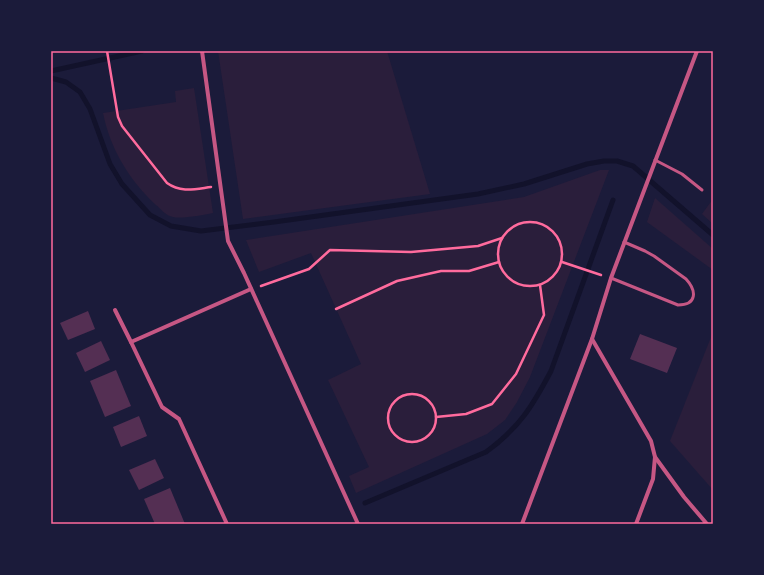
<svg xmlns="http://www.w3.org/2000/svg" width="764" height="575" font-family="'PT Sans',sans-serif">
  <rect width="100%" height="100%" fill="#1b1b3a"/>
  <g fill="#2a1e3b">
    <path d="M 218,51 L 387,51 L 430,194 L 243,219 Z"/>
    <path d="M 194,88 L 213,213 C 202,215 183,219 173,217 C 166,216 161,209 156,205 C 129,180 110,148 103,113 L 176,102 L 175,91 Z"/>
    <path d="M 600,170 L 609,170 L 530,377 L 517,402 L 505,420 L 487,434 L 356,493 L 349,476 L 369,467 L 328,380 L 361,364 L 311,253 L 259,272 L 246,240 L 524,197 Z"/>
    <path d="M 655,198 L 713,249 L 713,270 L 647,222 Z"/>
    <path d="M 713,199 L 713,224 L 702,214 Z"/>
    <path d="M 713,332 L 713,490 L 670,441 Z"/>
  </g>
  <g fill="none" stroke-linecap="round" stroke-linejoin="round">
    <g stroke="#12122b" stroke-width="5">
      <path d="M 51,71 L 142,51"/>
      <path d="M 51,78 L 66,82 L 80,92 L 90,109 L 110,164 L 122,184 L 150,215 L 171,226 L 201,231 L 274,222 L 478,194 L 524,184 L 587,164 L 604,161 L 617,161 L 633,166 L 713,235"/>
      <path d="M 365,503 L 486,452 C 519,428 532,407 551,371 L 613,200"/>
    </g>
  </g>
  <g fill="#542f53">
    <path d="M 88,311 L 95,329 L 68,340 L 60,323 Z"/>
    <path d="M 640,334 L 677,348 L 667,373 L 630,359 Z"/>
    <path d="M 101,341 L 110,360 L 85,372 L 76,353 Z"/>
    <path d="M 116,370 L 131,406 L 105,417 L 90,381 Z"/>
    <path d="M 139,416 L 147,436 L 121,447 L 113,427 Z"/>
    <path d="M 155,459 L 164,478 L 139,490 L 129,470 Z"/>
    <path d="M 170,488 L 185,524 L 155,524 L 144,499 Z"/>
  </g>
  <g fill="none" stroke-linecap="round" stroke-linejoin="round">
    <g stroke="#ff6b9d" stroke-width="2.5">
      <path d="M 107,51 L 118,117 L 122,126 L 167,183 C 181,193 195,189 211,187"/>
      <circle cx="530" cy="254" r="32"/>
      <path d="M 562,262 L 601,275"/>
      <path d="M 261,286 L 309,269 L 330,250 L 411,252 L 478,246 L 502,238"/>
      <path d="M 336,309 L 397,281 L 441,271 L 469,271 L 499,262"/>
      <circle cx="412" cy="418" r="24"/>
      <path d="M 436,417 L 466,414 L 492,404 L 516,374 L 544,315 L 540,285"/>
    </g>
    <g stroke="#c65784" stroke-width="3">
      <path d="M 655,160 L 682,174 L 702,190"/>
      <path d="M 611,278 L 678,305 C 697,305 697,291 686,279 L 654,256 L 645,251 L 624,242"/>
    </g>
    <g stroke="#c65784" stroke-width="4">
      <path d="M 202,51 L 228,241 L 244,273 L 358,524"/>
      <path d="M 115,310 L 131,342"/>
      <path d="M 592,339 L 651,441 L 655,457 L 653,479 L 636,524"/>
      <path d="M 655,457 L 684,497 L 707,524"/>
      <path d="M 227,524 L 179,419 L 162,407 L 131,342 L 251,289"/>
      <path d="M 522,524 L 592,339 L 611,278 L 645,188 L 697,51"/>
    </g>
  </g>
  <rect width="764" height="575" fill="none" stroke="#1b1b3a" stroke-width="104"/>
  <rect x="52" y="52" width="660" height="471" fill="none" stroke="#ff6b9d" stroke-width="1.5"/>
</svg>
